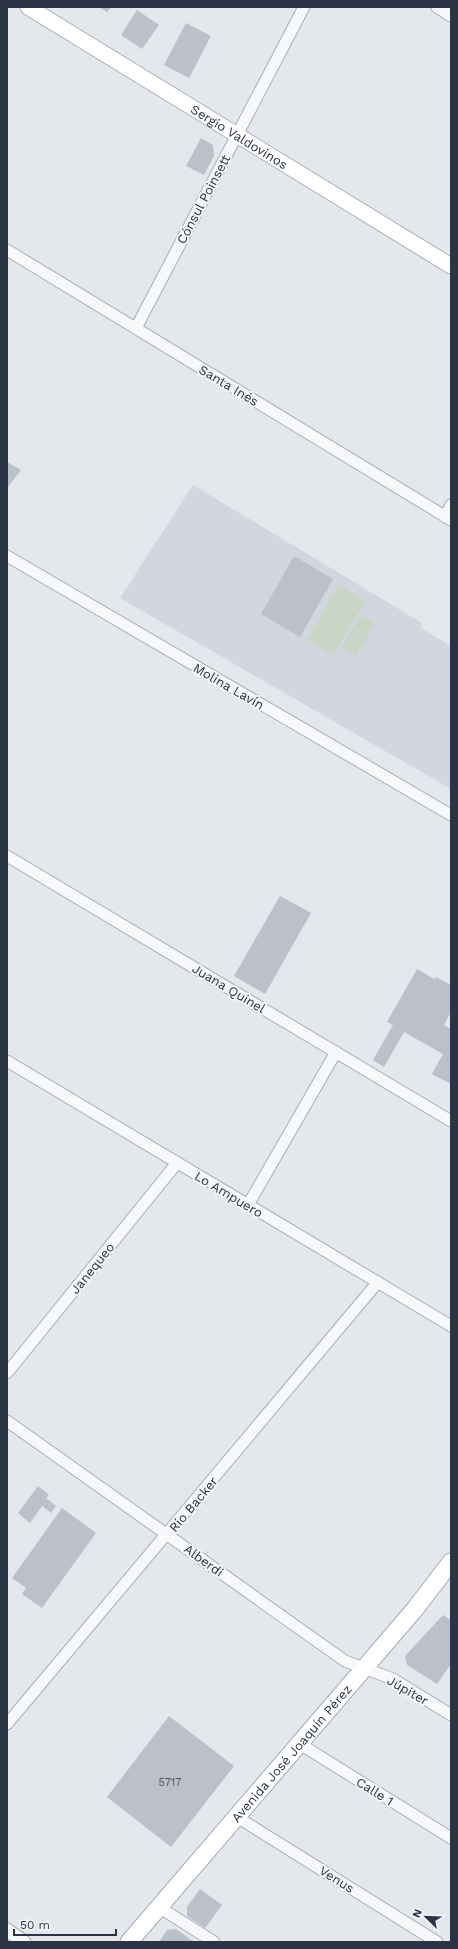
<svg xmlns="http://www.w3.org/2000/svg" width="458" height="1949" font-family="'Work Sans',sans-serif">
  <rect width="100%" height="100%" fill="#e4e7ec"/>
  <path fill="#d2d6de" d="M 193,485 L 422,623 L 421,628 L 451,646 L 451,789 L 120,598 Z"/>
  <g fill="#c9d6c5">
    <path d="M 339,585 L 365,601 L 333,655 L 307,640 Z"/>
    <path d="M 361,615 L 375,624 L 356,656 L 341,648 Z"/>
  </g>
  <g fill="#bbc0ca">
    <path d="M 99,7 L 111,7 L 107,12 Z"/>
    <path d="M 137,10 L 159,25 L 142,49 L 121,35 Z"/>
    <path d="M 186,23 L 211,36 L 189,78 L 164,65 Z"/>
    <path d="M 201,138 L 213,145 L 214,156 L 204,175 L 186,166 Z"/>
    <path d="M 7,462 L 21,470 L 7,488 Z"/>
    <path d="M 294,556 L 333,579 L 300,637 L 261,614 Z"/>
    <path d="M 280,896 L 311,913 L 265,994 L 234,976 Z"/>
    <path d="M 417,969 L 434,979 L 436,977 L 451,985 L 451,1012 L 444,1025 L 451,1029 L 451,1084 L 432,1074 L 443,1054 L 404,1032 L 384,1067 L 373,1060 L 393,1025 L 387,1022 Z"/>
    <path d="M 38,1486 L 49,1495 L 46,1498 L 56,1506 L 51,1513 L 42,1506 L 30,1523 L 18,1513 Z"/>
    <path d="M 62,1508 L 96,1533 L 42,1608 L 22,1594 L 26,1588 L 12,1578 Z"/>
    <path d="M 443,1615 L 451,1620 L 451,1664 L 437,1684 L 407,1665 L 405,1656 Z"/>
    <path d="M 169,1716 L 234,1766 L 171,1847 L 107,1797 Z"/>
    <path d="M 200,1889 L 222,1905 L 205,1928 L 187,1916 L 187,1907 Z"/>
    <path d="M 176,1929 L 194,1942 L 159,1942 L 167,1930 Z"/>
  </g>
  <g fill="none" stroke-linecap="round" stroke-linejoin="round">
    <defs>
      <g id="minor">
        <path d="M 437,7 L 451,16"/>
        <path d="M 7,250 L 451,520"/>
        <path d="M 136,328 L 304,7"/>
        <path d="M 445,517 L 451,505"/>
        <path d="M 7,556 L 451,815"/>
        <path d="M 7,856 L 451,1121"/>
        <path d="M 7,1061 L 451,1326"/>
        <path d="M 248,1205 L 336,1052"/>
        <path d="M 7,1373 L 177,1163"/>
        <path d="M 7,1421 L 345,1661 L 393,1679 L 451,1715"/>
        <path d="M 7,1724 L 378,1282"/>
        <path d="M 300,1744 L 451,1838"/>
        <path d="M 237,1817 L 437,1942"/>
        <path d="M 159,1907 L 214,1942"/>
      </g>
      <path id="tertiary" d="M 7,1930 L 24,1942"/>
      <g id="secondary">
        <path id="s1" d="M 28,7 L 451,266"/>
      </g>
      <g id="primary">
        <path id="s2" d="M 129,1942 L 415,1609 L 451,1562"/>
      </g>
    </defs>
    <use href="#minor" stroke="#a9aeb7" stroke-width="13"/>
    <use href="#tertiary" stroke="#a9aeb7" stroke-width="15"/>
    <use href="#secondary" stroke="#a9aeb7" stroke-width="17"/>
    <use href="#primary" stroke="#a3abb8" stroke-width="19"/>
    <use href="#minor" stroke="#f7f8fa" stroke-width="11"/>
    <use href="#tertiary" stroke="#f7f8fa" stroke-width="13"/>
    <use href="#secondary" stroke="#fff" stroke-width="15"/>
    <use href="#primary" stroke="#fff" stroke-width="17"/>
  </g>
  <g text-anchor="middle" stroke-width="4" stroke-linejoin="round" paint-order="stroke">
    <g font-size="11" fill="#4f5766">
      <text x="170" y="1786">5717</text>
    </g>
    <g font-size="13" fill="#2b3445" stroke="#f4f6f9">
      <text dy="5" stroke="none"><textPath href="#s1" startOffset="248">Sergio Valdovinos</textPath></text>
      <text transform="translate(203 199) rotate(-62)" y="5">Cónsul Poinsett</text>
      <text transform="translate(229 385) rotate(31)" y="5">Santa Inés</text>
      <text transform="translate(229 686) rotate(30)" y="5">Molina Lavín</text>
      <text transform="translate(229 988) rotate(31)" y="5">Juana Quinel</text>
      <text transform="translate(229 1194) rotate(31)" y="5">Lo Ampuero</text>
      <text transform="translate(92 1268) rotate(-51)" y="5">Janequeo</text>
      <text transform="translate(193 1504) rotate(-50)" y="5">Río Backer</text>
      <text transform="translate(204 1560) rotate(36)" y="5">Alberdi</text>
      <text transform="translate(408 1690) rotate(30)" y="5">Júpiter</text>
      <text dy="5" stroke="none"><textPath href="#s2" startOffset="249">Avenida José Joaquín Pérez</textPath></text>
      <text transform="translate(375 1791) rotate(32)" y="5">Calle 1</text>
      <text transform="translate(337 1879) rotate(32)" y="5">Venus</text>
    </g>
  </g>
  <rect width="458" height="1949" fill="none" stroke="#2b3445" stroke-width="16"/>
  <g transform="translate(426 1917) rotate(293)" stroke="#f4f6f9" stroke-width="3" paint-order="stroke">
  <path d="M0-3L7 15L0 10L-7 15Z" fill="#2b3445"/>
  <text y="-6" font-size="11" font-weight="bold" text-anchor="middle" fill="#2b3445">N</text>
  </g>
  <path d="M14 1929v6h102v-6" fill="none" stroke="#2b3445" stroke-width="2"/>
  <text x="20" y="1929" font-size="12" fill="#2b3445" stroke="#f4f6f9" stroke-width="3" paint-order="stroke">50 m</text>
</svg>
